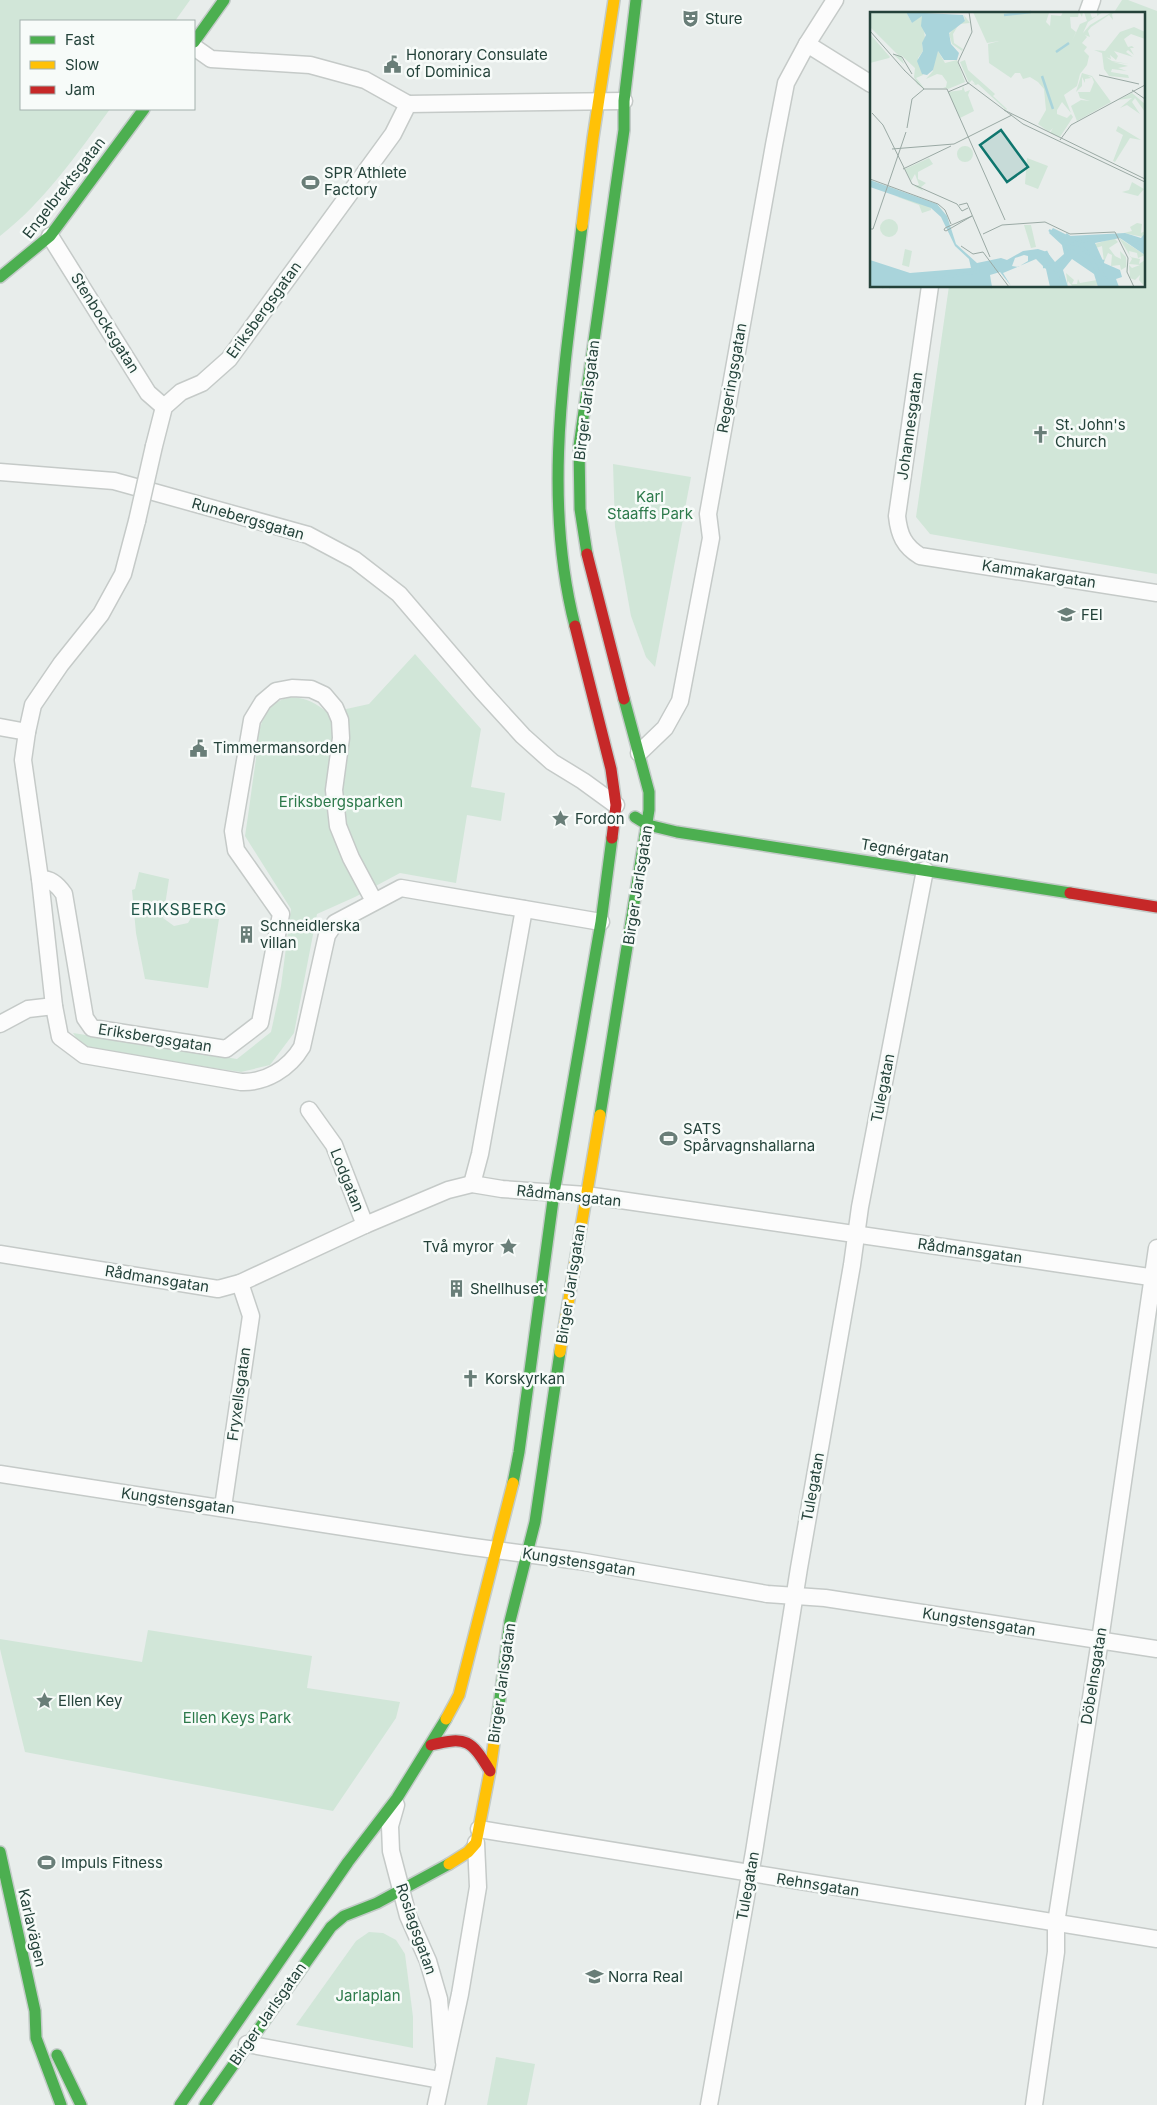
<svg xmlns="http://www.w3.org/2000/svg" width="1157" height="2105" font-family="Inter,sans-serif">
  <rect width="100%" height="100%" fill="#e8edeb"/>
  <g fill="#d1e6d8">
    <path d="M 0,0 L 190,0 L 175,21 L 21,21 L 21,109 L 110,109 C 77,154 45,201 0,236 Z"/>
    <path d="M 1122,0 L 1128,0 L 1157,11 L 1157,574 L 930,534 L 916,517 L 949,286 L 1143,286 L 1143,14 L 1113,14 Z"/>
    <path d="M 613,464 L 691,477 L 655,667 L 646,657 L 631,616 L 615,527 Z"/>
    <path d="M 415,654 L 481,729 L 471,787 L 505,793 L 501,821 L 467,815 L 456,883 L 400,873 L 355,897 L 317,914 L 294,1033 L 270,1065 L 241,1072 L 83,1049 L 73,1033 L 237,1059 L 271,1032 L 281,986 L 291,909 L 245,836 C 249,811 252,785 256,759 C 257,749 257,735 261,725 C 273,690 303,691 328,713 L 369,704 Z"/>
    <path d="M 139,872 L 169,879 L 163,918 L 174,926 L 188,923 L 191,918 L 219,919 L 208,988 L 145,979 L 136,933 L 132,890 L 135,889 Z"/>
    <path d="M 148,1630 L 312,1656 L 307,1688 L 400,1702 L 396,1718 L 333,1811 L 25,1752 L 0,1649 L 0,1639 L 142,1662 Z"/>
    <path d="M 369,1932 L 383,1933 L 396,1940 L 405,1954 L 413,2017 L 413,2048 L 296,2025 L 356,1941 Z"/>
    <path d="M 496,2057 L 535,2064 L 527,2105 L 487,2105 Z"/>
  </g>
  <g fill="none" stroke-linecap="round" stroke-linejoin="round">
    <defs>
      <g id="street">
        <path d="M 1087,14 L 1092,0"/>
        <path d="M 807,44 L 871,84"/>
        <path d="M 194,47 L 211,59 L 310,65 L 365,80 L 408,104"/>
        <path d="M 50,236 L 148,393 L 164,407"/>
        <path d="M 930,286 L 897,516 C 899,535 904,546 920,556 L 1157,593"/>
        <path d="M 154,446 L 164,407 L 181,392 L 202,383 L 229,359 L 393,134 L 408,104 L 624,101"/>
        <path d="M 0,472 L 114,481 L 308,535 L 355,560 L 399,594 L 482,691 L 523,736 L 552,762 L 583,781 L 616,805"/>
        <path d="M 137,521 L 123,574 L 101,614 L 61,664 L 33,705 L 27,732 L 23,760 L 40,879 L 54,1006 L 60,1037 L 84,1055 L 241,1082 C 265,1083 289,1069 302,1047 L 327,935 L 335,923 L 401,888 L 601,922"/>
        <path d="M 0,727 L 27,732"/>
        <path d="M 639,753 L 665,728 L 680,701 L 711,538 L 708,514 L 774,145 L 786,83 L 807,44 L 835,0"/>
        <path d="M 40,879 C 51,878 58,885 64,894 L 85,1018 L 92,1028 L 226,1049 L 260,1023 L 281,914 L 236,850 L 233,831 L 252,720 L 263,702 L 276,691 L 292,688 L 311,689 L 324,695 L 335,708 L 340,720 L 341,738 L 334,790 L 338,826 L 351,858 L 374,901"/>
        <path d="M 0,1024 L 28,1009 L 54,1006"/>
        <path d="M 309,1110 L 334,1145 L 365,1225"/>
        <path d="M 472,1184 L 480,1154 L 524,909"/>
        <path d="M 0,1254 L 218,1289 L 240,1283 L 365,1225 L 448,1190 L 472,1184 L 502,1189 L 586,1195 L 1157,1278"/>
        <path d="M 0,1474 L 466,1546 L 579,1561 L 767,1594 L 825,1598 L 1157,1649"/>
        <path d="M 223,1507 L 251,1316 L 240,1283"/>
        <path d="M 396,1805 L 390,1826 L 391,1851 L 408,1916 L 428,1961 L 439,1999 L 444,2062"/>
        <path d="M 479,1829 L 1157,1939"/>
        <path d="M 247,2044 L 440,2080"/>
        <path d="M 436,2105 L 460,1994 L 478,1887 L 476,1843"/>
        <path d="M 709,2105 L 754,1852 L 799,1568 L 852,1265 L 860,1207 L 925,870"/>
        <path d="M 1034,2105 L 1056,1952 L 1056,1923 L 1100,1640 L 1157,1248"/>
      </g>
      <g id="fast">
        <path d="M 194,42 L 224,0"/>
        <path d="M 0,277 L 50,236 L 144,109"/>
        <path d="M 587,554 L 580,509 L 579,446 L 624,130 L 624,101 L 636,0"/>
        <path d="M 575,626 C 541,494 566,358 582,226"/>
        <path d="M 635,817 L 648,825 L 677,832 L 1070,893"/>
        <path d="M 600,1115 L 649,810 L 649,792 L 624,699"/>
        <path d="M 513,1483 L 519,1452 L 554,1193 L 601,922 L 612,838"/>
        <path d="M 497,1721 L 510,1621 L 535,1522 L 560,1352"/>
        <path d="M 0,1852 L 35,2011 L 36,2038 L 61,2105"/>
        <path d="M 57,2055 L 81,2105"/>
        <path d="M 180,2105 L 348,1862 L 397,1798 L 446,1719"/>
        <path d="M 205,2105 L 331,1927 L 344,1916 L 377,1903 L 449,1864"/>
      </g>
      <g id="slow">
        <path d="M 582,226 L 593,138 L 614,0"/>
        <path d="M 560,1352 L 600,1115"/>
        <path d="M 446,1719 L 459,1695 L 513,1483"/>
        <path d="M 449,1864 L 468,1852 L 476,1843 L 490,1771 L 497,1721"/>
      </g>
      <g id="jam">
        <path d="M 587,554 L 624,699"/>
        <path d="M 575,626 L 611,769 L 616,805 L 612,838"/>
        <path d="M 1070,893 L 1157,907"/>
        <path d="M 431,1745 C 467,1736 471,1740 490,1771"/>
      </g>
    </defs>
    <use href="#street" stroke="#c5cac8" stroke-width="19"/>
    <use href="#fast" stroke="#c3cbc8" stroke-width="14"/>
    <use href="#slow" stroke="#c3cbc8" stroke-width="14"/>
    <use href="#jam" stroke="#c3cbc8" stroke-width="14"/>
    <use href="#street" stroke="#fcfcfc" stroke-width="16"/>
    <use href="#fast" stroke="#4caf50" stroke-width="11"/>
    <use href="#slow" stroke="#ffc107" stroke-width="11"/>
    <use href="#jam" stroke="#c62828" stroke-width="11"/>
    <defs>
      <path id="street-bridge" d="M 137,521 L 154,446"/>
    </defs>
    <use href="#street-bridge" stroke="#c5cac8" stroke-width="19" stroke-linecap="butt"/>
    <use href="#street-bridge" stroke="#fcfcfc" stroke-width="16"/>
  </g>
  <defs>
    <symbol id="theatre-bare" viewBox="-9 -9 18 18"><path d="M-5-5.5Q0-4 5-5.5V0Q5 5 0 6Q-5 5-5 0ZM-3.3-2.5H-1v1.5H-3.3ZM1-2.5H3.3v1.5H1ZM-2.8 1Q0 5.5 2.8 1Z" fill="#697e78" stroke="#f7fbf9" stroke-width="2.5" paint-order="stroke"/></symbol>
    <symbol id="civic-bare" viewBox="-9 -9 18 18"><path d="M-.6-6.5H3V-4.5H.6V-3L4-1V1h2V6H-6V1h2V-1L-.6-3ZM-1.2 2.5V6h2.4V2.5Z" fill="#697e78" stroke="#f7fbf9" stroke-width="2.5" paint-order="stroke"/></symbol>
    <symbol id="stadium-bare" viewBox="-9 -9 18 18"><path d="M0-5a6.5 5 0 1 0 0 10a6.5 5 0 1 0 0-10ZM-3.5-1.8h7v3.6h-7Z" fill="#697e78" stroke="#f7fbf9" stroke-width="2.5" paint-order="stroke"/></symbol>
    <symbol id="church-bare" viewBox="-9 -9 18 18"><path d="M-1.2-6h2.4v3.5h3.3v2.4h-3.3V6h-2.4V-.1h-3.3v-2.4h3.3Z" fill="#697e78" stroke="#f7fbf9" stroke-width="2.5" paint-order="stroke"/></symbol>
    <symbol id="university-bare" viewBox="-9 -9 18 18"><path d="M0-5L7-2L0 1L-7-2ZM-4 1L0 2.5L4 1V4Q0 6-4 4Z" fill="#697e78" stroke="#f7fbf9" stroke-width="2.5" paint-order="stroke"/></symbol>
    <symbol id="sight-bare" viewBox="-9 -9 18 18"><path d="M0-6L1.8-2.2L6-1.7L2.9 1.2L3.7 5.4L0 3.3L-3.7 5.4L-2.9 1.2L-6-1.7L-1.8-2.2Z" fill="#697e78" stroke="#f7fbf9" stroke-width="2.5" paint-order="stroke"/></symbol>
    <symbol id="building-bare" viewBox="-9 -9 18 18"><path d="M-4-6H4V6H1V3H-1V6H-4ZM-2.5-4.3h1.7v1.8h-1.7ZM.8-4.3h1.7v1.8H.8ZM-2.5-1h1.7V.8h-1.7ZM.8-1h1.7V.8H.8Z" fill="#697e78" stroke="#f7fbf9" stroke-width="2.5" paint-order="stroke"/></symbol>
    <symbol id="school-bare" viewBox="-9 -9 18 18"><path d="M0-5L7-2L0 1L-7-2ZM-4 1L0 2.5L4 1V4Q0 6-4 4Z" fill="#697e78" stroke="#f7fbf9" stroke-width="2.5" paint-order="stroke"/></symbol>
  </defs>
  <g fill-rule="evenodd">
    <use href="#theatre-bare" x="678" y="6" width="25" height="25"/>
    <use href="#civic-bare" x="380" y="52" width="25" height="25"/>
    <use href="#stadium-bare" x="298" y="170" width="25" height="25"/>
    <use href="#church-bare" x="1028" y="422" width="25" height="25"/>
    <use href="#university-bare" x="1054" y="602" width="25" height="25"/>
    <use href="#civic-bare" x="186" y="736" width="25" height="25"/>
    <use href="#sight-bare" x="548" y="806" width="25" height="25"/>
    <use href="#building-bare" x="234" y="922" width="25" height="25"/>
    <use href="#stadium-bare" x="656" y="1126" width="25" height="25"/>
    <use href="#sight-bare" x="496" y="1234" width="25" height="25"/>
    <use href="#building-bare" x="444" y="1276" width="25" height="25"/>
    <use href="#church-bare" x="458" y="1366" width="25" height="25"/>
    <use href="#sight-bare" x="32" y="1688" width="25" height="25"/>
    <use href="#stadium-bare" x="34" y="1850" width="25" height="25"/>
    <use href="#school-bare" x="582" y="1964" width="25" height="25"/>
  </g>
  <g text-anchor="middle" stroke-width="5" stroke-linejoin="round" paint-order="stroke">
    <g font-size="15" fill="#24423a" stroke="#f7fbf9" text-anchor="start">
      <text x="705" y="24">Sture</text>
      <text x="406" y="60">Honorary Consulate<tspan x="406" dy="17">of Dominica</tspan></text>
      <text x="324" y="178">SPR Athlete<tspan x="324" dy="17">Factory</tspan></text>
      <text x="1055" y="430">St. John's<tspan x="1055" dy="17">Church</tspan></text>
      <text x="1081" y="620">FEI</text>
      <text x="213" y="753">Timmermansorden</text>
      <text x="575" y="824">Fordon</text>
      <text x="260" y="931">Schneidlerska<tspan x="260" dy="17">villan</tspan></text>
      <text x="683" y="1134">SATS<tspan x="683" dy="17">Spårvagnshallarna</tspan></text>
      <text x="494" y="1252" text-anchor="end">Två myror</text>
      <text x="470" y="1294">Shellhuset</text>
      <text x="485" y="1384">Korskyrkan</text>
      <text x="58" y="1706">Ellen Key</text>
      <text x="61" y="1868">Impuls Fitness</text>
      <text x="608" y="1982">Norra Real</text>
    </g>
    <g font-size="15" fill="#24423a" stroke="#f7fbf9">
      <text transform="translate(64 188) rotate(-52)" y="5">Engelbrektsgatan</text>
      <text transform="translate(264 310) rotate(-54)" y="5">Eriksbergsgatan</text>
      <text transform="translate(105 323) rotate(58)" y="5">Stenbocksgatan</text>
      <text transform="translate(732 378) rotate(-80)" y="5">Regeringsgatan</text>
      <text transform="translate(587 400) rotate(-83)" y="5">Birger Jarlsgatan</text>
      <text transform="translate(910 426) rotate(-82)" y="5">Johannesgatan</text>
      <text transform="translate(248 519) rotate(16)" y="5">Runebergsgatan</text>
      <text transform="translate(1039 574) rotate(9)" y="5">Kammakargatan</text>
      <text transform="translate(905 851) rotate(9)" y="5">Tegnérgatan</text>
      <text transform="translate(638 885) rotate(-81)" y="5">Birger Jarlsgatan</text>
      <text transform="translate(155 1038) rotate(9)" y="5">Eriksbergsgatan</text>
      <text transform="translate(883 1088) rotate(-79)" y="5">Tulegatan</text>
      <text transform="translate(347 1180) rotate(68)" y="5">Lodgatan</text>
      <text transform="translate(569 1196) rotate(6)" y="5">Rådmansgatan</text>
      <text transform="translate(970 1251) rotate(8)" y="5">Rådmansgatan</text>
      <text transform="translate(157 1279) rotate(9)" y="5">Rådmansgatan</text>
      <text transform="translate(571 1284) rotate(-81)" y="5">Birger Jarlsgatan</text>
      <text transform="translate(239 1394) rotate(-82)" y="5">Fryxellsgatan</text>
      <text transform="translate(813 1487) rotate(-80)" y="5">Tulegatan</text>
      <text transform="translate(178 1501) rotate(8)" y="5">Kungstensgatan</text>
      <text transform="translate(579 1562) rotate(9)" y="5">Kungstensgatan</text>
      <text transform="translate(979 1622) rotate(9)" y="5">Kungstensgatan</text>
      <text transform="translate(1094 1676) rotate(-81)" y="5">Döbelnsgatan</text>
      <text transform="translate(502 1683) rotate(-82)" y="5">Birger Jarlsgatan</text>
      <text transform="translate(818 1885) rotate(9)" y="5">Rehnsgatan</text>
      <text transform="translate(748 1886) rotate(-80)" y="5">Tulegatan</text>
      <text transform="translate(32 1928) rotate(77)" y="5">Karlavägen</text>
      <text transform="translate(416 1929) rotate(71)" y="5">Roslagsgatan</text>
      <text transform="translate(268 2014) rotate(-55)" y="5">Birger Jarlsgatan</text>
    </g>
    <g font-size="15" fill="#2d7a4b" stroke="#f7fbf9">
      <text x="650" y="502">Karl<tspan x="650" dy="17">Staaffs Park</tspan></text>
      <text x="341" y="807">Eriksbergsparken</text>
      <text x="237" y="1723">Ellen Keys Park</text>
      <text x="368" y="2001">Jarlaplan</text>
    </g>
    <g font-size="16" letter-spacing="1" fill="#1f5548" stroke="#f7fbf9">
      <text x="179" y="915">ERIKSBERG</text>
    </g>
  </g>
  <g transform="translate(870 12)">
    <rect width="275" height="275" fill="#e8edeb"/>
    <path d="M 0,0 L 36,0 L 42,11 L 52,2 L 55,26 L 65,27 L 63,38 L 52,31 L 53,39 L 48,46 L 53,63 L 46,66 L 55,77 L 47,72 L 44,65 L 45,56 L 31,43 L 34,52 L 24,43 L 28,43 L 0,15 ZM 103,0 L 142,0 L 142,4 L 143,0 L 179,1 L 176,10 L 180,14 L 181,3 L 191,4 L 193,0 L 213,0 L 212,5 L 209,0 L 208,5 L 200,5 L 201,16 L 206,20 L 202,29 L 210,12 L 217,9 L 214,0 L 220,0 L 222,6 L 227,4 L 227,0 L 233,0 L 218,10 L 213,21 L 220,13 L 242,0 L 246,0 L 242,2 L 243,8 L 239,3 L 221,15 L 218,19 L 220,25 L 215,23 L 217,25 L 212,31 L 217,35 L 214,39 L 219,44 L 217,53 L 210,62 L 207,74 L 194,83 L 201,101 L 192,90 L 187,98 L 187,102 L 197,106 L 201,102 L 203,105 L 190,125 L 180,121 L 183,116 L 179,120 L 168,112 L 176,98 L 174,77 L 168,70 L 160,65 L 153,67 L 150,61 L 145,61 L 141,66 L 119,51 L 118,32 L 129,29 L 117,31 ZM 94,3 L 100,11 L 89,12 L 83,22 L 84,31 L 93,37 L 92,39 L 82,32 L 79,22 L 88,12 L 95,9 ZM 264,15 L 275,20 L 275,27 L 261,22 L 254,27 L 258,35 L 262,34 L 264,36 L 260,36 L 264,43 L 258,38 L 256,40 L 263,45 L 244,39 L 248,44 L 246,48 L 240,43 L 241,47 L 236,45 L 242,49 L 259,52 L 243,50 L 258,54 L 248,56 L 257,59 L 242,57 L 241,60 L 258,63 L 259,66 L 239,64 L 234,57 L 232,41 L 224,38 L 235,39 L 250,20 ZM 0,22 L 20,45 L 19,46 L 0,51 ZM 68,39 L 75,51 L 87,48 L 95,70 L 78,77 L 73,75 L 76,75 L 77,70 L 72,63 L 67,62 L 56,67 L 63,59 L 64,42 ZM 95,48 L 98,58 L 125,82 L 123,84 L 137,97 L 136,98 L 108,72 L 106,73 L 101,71 L 105,72 L 102,68 L 99,71 L 90,50 ZM 212,61 L 222,64 L 241,90 L 207,109 L 201,94 L 211,88 L 220,89 L 210,86 L 208,80 L 220,80 L 224,70 L 222,65 L 218,64 L 221,66 L 215,67 L 215,71 L 212,65 L 212,74 L 206,80 ZM 93,74 L 95,80 L 100,78 L 98,83 L 104,99 L 90,106 L 78,80 L 92,78 ZM 262,81 L 275,92 L 275,100 L 265,86 L 262,90 L 270,102 L 257,93 L 250,96 L 262,86 L 248,88 ZM 248,114 L 271,128 L 260,126 L 245,150 L 243,149 L 253,123 L 246,119 ZM87 142a8 8 0 1 1 16 0a8 8 0 1 1-16 0ZM 59,146 L 63,152 L 48,160 L 48,167 L 56,171 L 51,175 L 53,179 L 44,174 L 49,173 L 45,162 L 41,169 L 35,157 ZM 157,146 L 178,154 L 168,177 L 155,172 ZM 262,170 L 274,177 L 268,184 L 252,180 L 259,178 ZM 25,184 L 48,189 L 61,196 L 61,198 L 52,201 L 49,193 ZM10 216a9 9 0 1 1 18 0a9 9 0 1 1-18 0ZM 267,211 L 272,212 L 271,221 L 275,219 L 273,225 L 254,221 L 262,219 L 260,215 ZM 154,213 L 161,213 L 166,235 L 161,236 ZM 244,226 L 248,230 L 239,236 L 245,244 L 251,247 L 250,239 L 256,245 L 257,262 L 256,255 L 251,258 L 250,253 L 241,254 L 242,243 L 238,241 L 234,250 L 232,234 L 226,236 L 225,232 ZM 249,226 L 275,243 L 268,246 L 267,241 L 259,239 L 260,245 L 270,247 L 269,252 L 275,248 L 275,275 L 269,268 L 270,263 L 265,268 L 260,266 L 259,253 L 262,256 L 270,253 L 259,252 L 262,247 ZM 35,237 L 42,239 L 39,255 L 32,253 ZM 196,261 L 204,268 L 202,272 L 207,272 L 208,267 L 210,271 L 227,268 L 228,273 L 208,275 L 202,274 L 198,269 L 198,275 Z" fill="#d1e6d8"/>
    <path d="M 36,0 L 93,3 L 95,9 L 79,21 L 81,32 L 89,41 L 87,48 L 74,48 L 68,39 L 63,58 L 57,63 L 52,62 L 47,49 L 53,39 L 52,31 L 56,23 L 51,14 L 52,4 L 42,11 ZM 0,168 L 67,192 L 77,204 L 86,232 L 107,251 L 131,246 L 137,248 L 153,239 L 168,237 L 177,240 L 185,250 L 194,242 L 192,233 L 179,221 L 183,216 L 199,224 L 255,221 L 271,226 L 275,221 L 275,243 L 250,226 L 225,231 L 234,251 L 250,258 L 252,265 L 246,267 L 249,275 L 228,275 L 224,262 L 202,247 L 193,258 L 198,275 L 180,275 L 176,257 L 166,247 L 133,261 L 141,274 L 130,260 L 120,263 L 122,275 L 0,275 L 0,248 L 40,261 L 101,256 L 99,247 L 85,234 L 71,205 L 61,196 L 0,175 ZM 154,243 L 158,244 L 158,249 L 148,255 L 142,254 L 145,246 Z" fill="#a9d4db" fill-rule="evenodd"/>
    <path fill="none" stroke="#a9d4db" stroke-width="2.5" d="M 134,3 L 161,0M 186,40 L 199,31M 172,64 L 183,97M 179,218 L 222,249 L 233,249 L 230,271M 196,222 L 225,246 L 240,275M 201,232 L 236,224 L 251,225 L 275,233M 203,234 L 223,248 L 230,263M 203,236 L 222,250 L 230,266M 176,239 L 193,275M 173,255 L 189,254 L 200,239 L 189,227M 57,268 L 108,260 L 108,251M 12,275 L 56,268 L 122,275M 19,275 L 56,269"/>
    <path fill="none" stroke="#9aa9a4" stroke-width="1" d="M 99,0 L 102,20 L 88,50 L 97,70 L 153,112 L 275,170M 0,19 L 35,59M 23,42 L 32,45 L 42,62M 34,58 L 54,77 L 77,77M 229,63 L 269,72M 77,77 L 135,208M 262,78 L 275,87M 78,80 L 99,71M 42,87 L 54,77M 134,98 L 275,167M 2,101 L 13,113 L 42,172 L 87,192 L 92,199 L 98,196M 37,116 L 42,87M 190,128 L 201,113 L 275,73M 22,137 L 84,132 L 142,103M 33,157 L 81,134M 0,167 L 68,192 L 75,198 L 81,212M 89,193 L 97,191 L 120,245M 102,204 L 76,219 L 74,218 L 75,216 ZM 0,217 L 3,217 L 36,120M 113,222 L 132,213 L 175,210 L 200,222 L 245,220 L 258,246 L 257,260 L 264,275M 91,234 L 103,242 L 113,240 L 139,275"/>
    <path fill="#0f766e" fill-opacity="0.15" stroke="#0f766e" stroke-width="2.5" d="M 131,118 L 158,155 L 137,170 L 110,133 Z"/>
    <rect width="275" height="275" fill="none" stroke="#24423a" stroke-width="2.5"/>
  </g>
  <rect x="20" y="20" width="175" height="90" fill="#f7fbf9" stroke="#a3b1ad"/>
  <rect x="30" y="36" width="25" height="8" fill="#4caf50" stroke="#a3b1ad"/>
  <text x="65" y="45" font-size="15" fill="#24423a">Fast</text>
  <rect x="30" y="61" width="25" height="8" fill="#ffc107" stroke="#a3b1ad"/>
  <text x="65" y="70" font-size="15" fill="#24423a">Slow</text>
  <rect x="30" y="86" width="25" height="8" fill="#c62828" stroke="#a3b1ad"/>
  <text x="65" y="95" font-size="15" fill="#24423a">Jam</text>
</svg>
